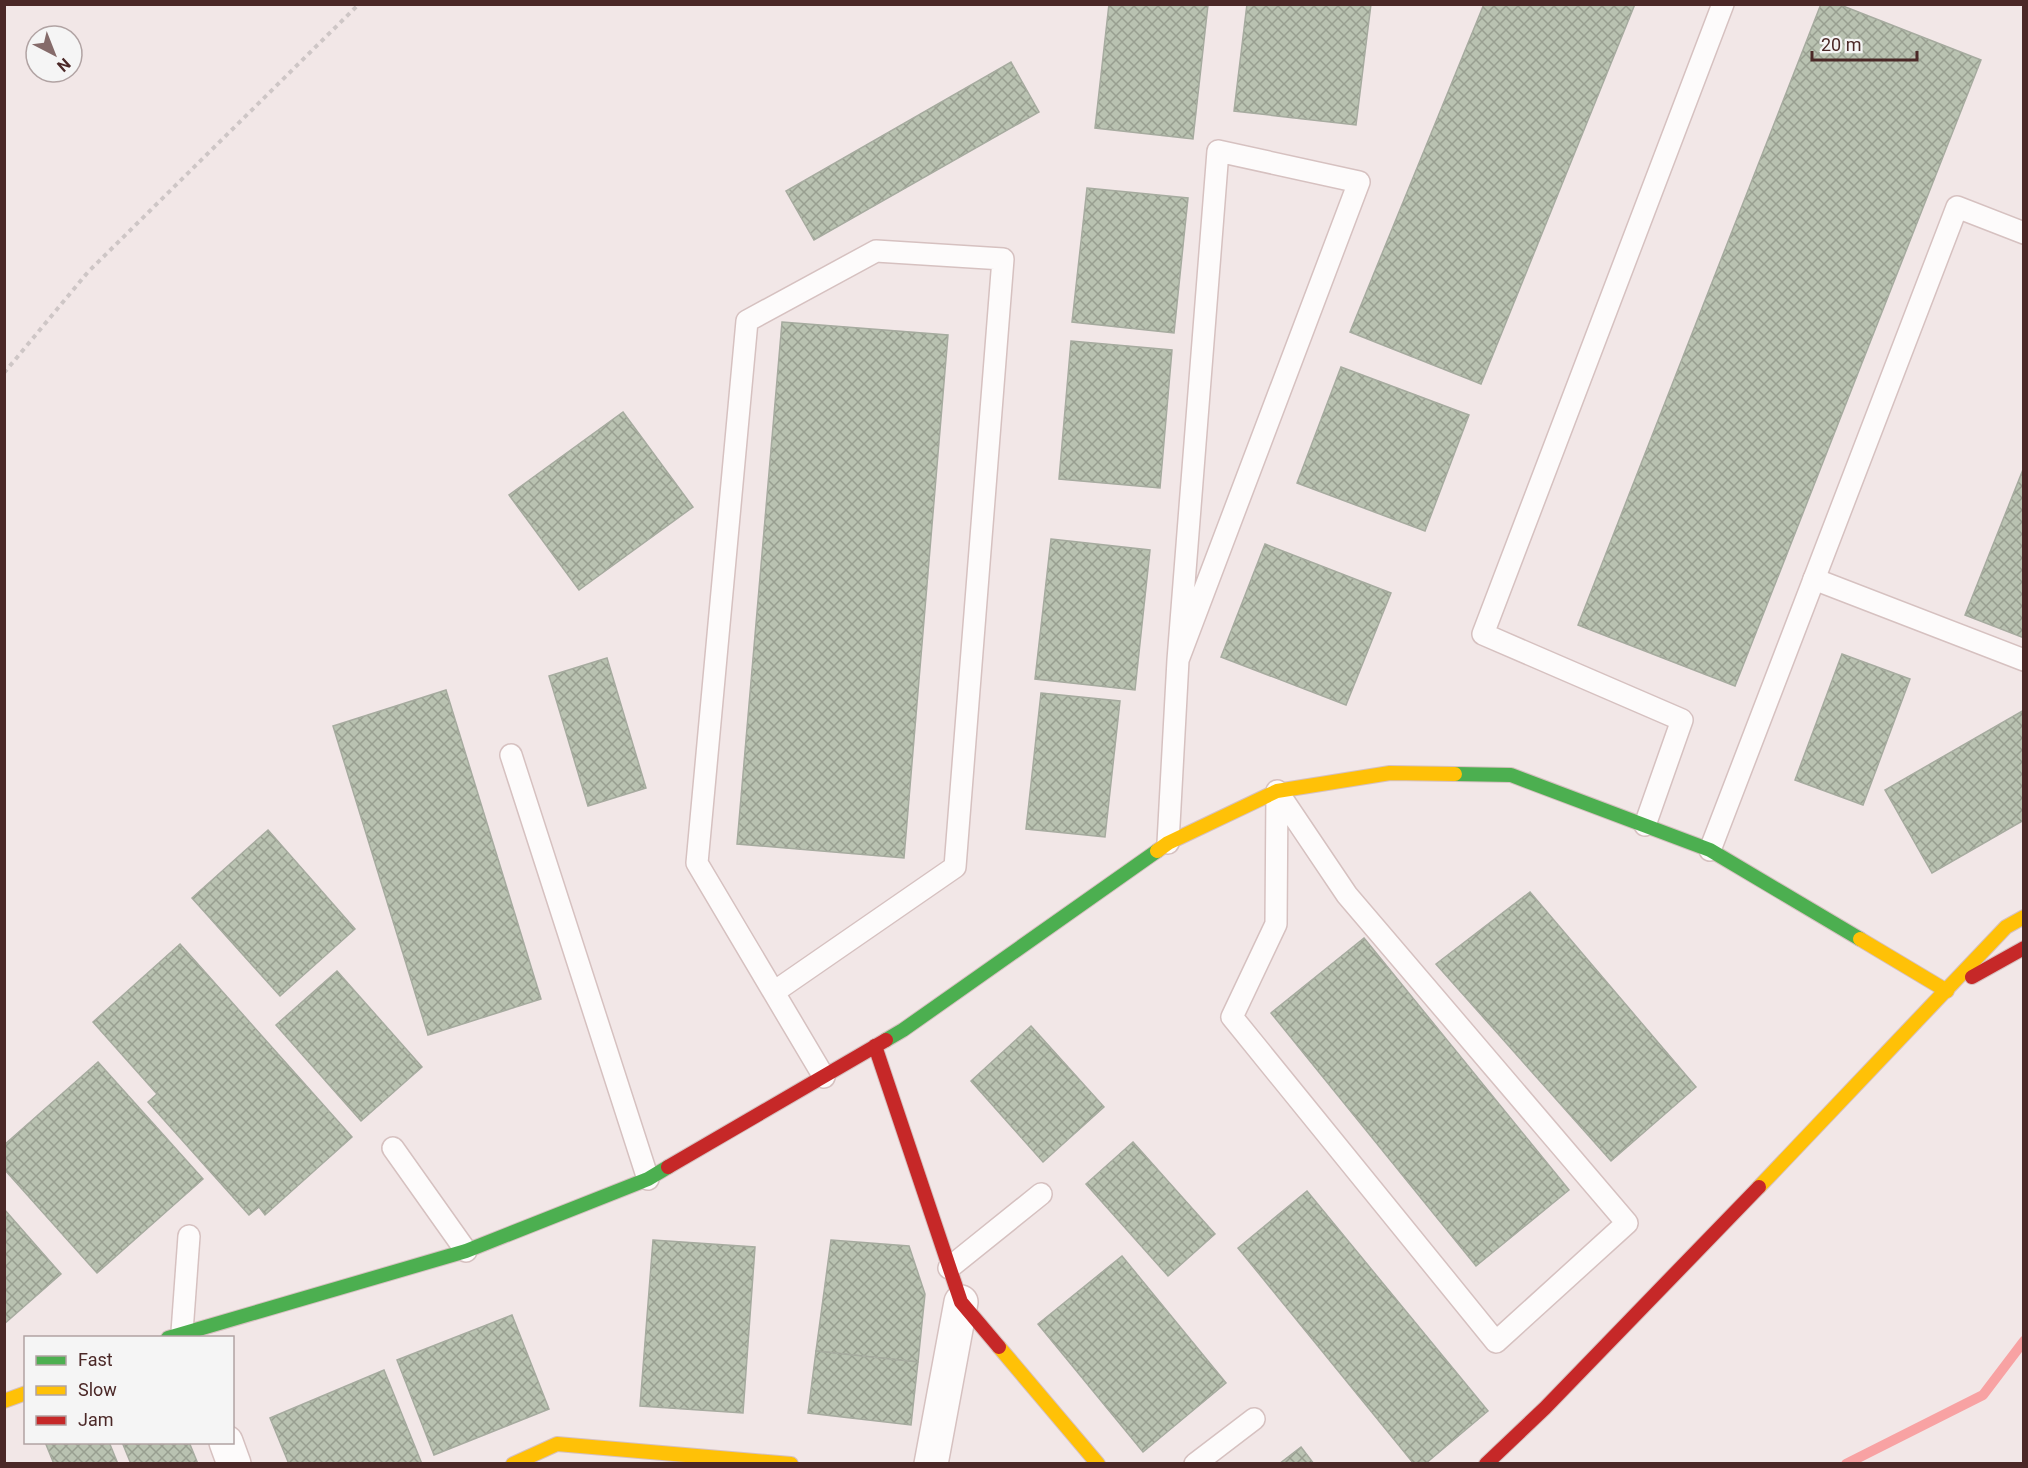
<svg xmlns="http://www.w3.org/2000/svg" width="2028" height="1468" font-family="Roboto,sans-serif">
  <defs>
    <pattern id="building-cross-hatch" width="8" height="8" patternUnits="userSpaceOnUse" patternTransform="scale(1.5)"><rect width="8" height="8" fill="#b9c2b1"/><path d="M0 0l8 8M0 8l8-8" fill="none" stroke="#989e90"/></pattern>
  </defs>
  <rect width="100%" height="100%" fill="#f2e7e7"/>
  <g fill="none" stroke-linecap="round" stroke-linejoin="round">
    <path stroke="#f8a2a3" stroke-width="10" d="M 1846,1464 L 1983,1395 L 2024,1341"/>
  </g>
  <g fill="url(#building-cross-hatch)" stroke="#a6ab9f" stroke-width="1.5">
    <path d="M 1109,4 L 1208,5 L 1193,139 L 1095,128 Z"/>
    <path d="M 1247,4 L 1371,4 L 1356,125 L 1234,111 Z"/>
    <path d="M 1484,4 L 1635,4 L 1481,384 L 1350,332 Z"/>
    <path d="M 1821,4 L 1838,4 L 1981,60 L 1735,686 L 1578,625 Z"/>
    <path d="M 1011,62 L 1039,112 L 814,240 L 786,191 Z"/>
    <path d="M 1087,188 L 1188,198 L 1174,333 L 1072,322 Z"/>
    <path d="M 782,322 L 948,335 L 904,858 L 737,844 Z"/>
    <path d="M 1071,341 L 1172,350 L 1160,488 L 1059,479 Z"/>
    <path d="M 1341,367 L 1469,415 L 1425,531 L 1297,483 Z"/>
    <path d="M 623,412 L 693,507 L 579,590 L 509,495 Z"/>
    <path d="M 2024,467 L 2024,638 L 1965,615 Z"/>
    <path d="M 1051,539 L 1150,550 L 1135,690 L 1035,679 Z"/>
    <path d="M 1265,544 L 1391,593 L 1346,705 L 1221,657 Z"/>
    <path d="M 1842,654 L 1910,679 L 1863,805 L 1795,780 Z"/>
    <path d="M 607,658 L 646,788 L 588,806 L 549,676 Z"/>
    <path d="M 446,690 L 541,999 L 428,1035 L 333,726 Z"/>
    <path d="M 1041,693 L 1120,701 L 1105,837 L 1026,829 Z"/>
    <path d="M 2024,710 L 2024,820 L 1932,873 L 1885,790 Z"/>
    <path d="M 268,830 L 355,929 L 280,996 L 192,898 Z"/>
    <path d="M 1530,892 L 1696,1087 L 1611,1161 L 1436,964 Z"/>
    <path d="M 1364,938 L 1569,1190 L 1476,1266 L 1271,1013 Z"/>
    <path d="M 180,944 L 352,1137 L 265,1215 L 259,1207 L 249,1215 L 148,1102 L 157,1094 L 93,1022 Z"/>
    <path d="M 337,971 L 422,1067 L 361,1121 L 276,1025 Z"/>
    <path d="M 1031,1026 L 1104,1107 L 1043,1162 L 971,1081 Z"/>
    <path d="M 98,1062 L 203,1179 L 97,1273 L 4,1169 L 4,1145 Z"/>
    <path d="M 1133,1142 L 1215,1234 L 1168,1276 L 1086,1184 Z"/>
    <path d="M 1307,1191 L 1488,1411 L 1425,1464 L 1414,1464 L 1238,1248 Z"/>
    <path d="M 4,1209 L 61,1274 L 4,1324 Z"/>
    <path d="M 653,1240 L 755,1247 L 743,1413 L 640,1406 Z"/>
    <path d="M 831,1240 L 909,1246 L 925,1294 L 918,1362 L 816,1351 Z"/>
    <path d="M 1122,1256 L 1226,1383 L 1143,1452 L 1038,1324 Z"/>
    <path d="M 512,1315 L 549,1409 L 434,1455 L 397,1360 Z"/>
    <path d="M 816,1351 L 918,1362 L 911,1425 L 808,1413 Z"/>
    <path d="M 384,1370 L 422,1464 L 289,1464 L 270,1418 Z"/>
    <path d="M 45,1442 L 109,1442 L 118,1464 L 54,1464 Z"/>
    <path d="M 122,1442 L 189,1442 L 198,1464 L 131,1464 Z"/>
    <path d="M 1301,1447 L 1314,1464 L 1279,1464 Z"/>
  </g>
  <g fill="none" stroke-linecap="round" stroke-linejoin="round">
    <defs>
      <g id="lane">
        <path d="M 1814,579 L 2024,660"/>
        <path d="M 511,755 L 648,1179"/>
        <path d="M 1277,791 L 1347,895 L 1627,1223 L 1496,1342 L 1232,1017 L 1276,924 Z"/>
        <path d="M 1645,825 L 1682,720 L 1483,634 L 1723,4"/>
        <path d="M 1168,843 L 1178,660 L 1218,151 L 1359,182 L 1178,660"/>
        <path d="M 1710,850 L 1957,207 L 2024,233"/>
        <path d="M 774,992 L 955,867 L 1003,259 L 876,251 L 747,321 L 697,863 L 824,1077"/>
        <path d="M 393,1148 L 466,1251"/>
        <path d="M 949,1268 L 1041,1194"/>
        <path d="M 182,1332 L 189,1236"/>
        <path d="M 1195,1464 L 1254,1419"/>
      </g>
      <g id="street">
        <path d="M 226,1442 L 234,1464"/>
        <path d="M 931,1464 L 961,1302"/>
      </g>
      <g id="fast">
        <path d="M 1455,774 L 1511,775 L 1710,850 L 1860,939"/>
        <path d="M 886,1040 L 903,1030 L 1157,851"/>
        <path d="M 168,1338 L 466,1251 L 648,1179 L 668,1167"/>
      </g>
      <g id="slow">
        <path d="M 1157,851 L 1168,843 L 1277,791 L 1390,773 L 1455,774"/>
        <path d="M 1860,939 L 1947,991"/>
        <path d="M 1759,1187 L 2006,927 L 2024,917"/>
        <path d="M 999,1347 L 1098,1464"/>
        <path d="M 4,1401 L 26,1393"/>
        <path d="M 513,1464 L 557,1444 L 791,1464"/>
      </g>
      <g id="jam">
        <path d="M 1972,977 L 2024,948"/>
        <path d="M 875,1046 L 961,1302 L 999,1347"/>
        <path d="M 668,1167 L 886,1040"/>
        <path d="M 1486,1464 L 1545,1408 L 1759,1187"/>
      </g>
    </defs>
    <use href="#lane" stroke="#d6c1c0" stroke-width="24"/>
    <use href="#street" stroke="#d6c1c0" stroke-width="36"/>
    <use href="#fast" stroke="#d6c1c0" stroke-width="16"/>
    <use href="#slow" stroke="#d6c1c0" stroke-width="16"/>
    <use href="#jam" stroke="#d6c1c0" stroke-width="16"/>
    <path stroke="#cec6c6" stroke-width="4" stroke-dasharray="4.5 4.5" stroke-linecap="butt" d="M 4,373 L 88,272 L 359,4"/>
    <use href="#lane" stroke="#fdfbfb" stroke-width="21"/>
    <use href="#street" stroke="#fdfbfb" stroke-width="33"/>
    <use href="#fast" stroke="#4caf50" stroke-width="14"/>
    <use href="#slow" stroke="#ffc107" stroke-width="14"/>
    <use href="#jam" stroke="#c62828" stroke-width="14"/>
  </g>
  <rect width="2028" height="1468" fill="none" stroke="#4b2827" stroke-width="12"/>
  <rect x="24" y="1336" width="210" height="108" fill="#f5f5f5" stroke="#b1a3a3" stroke-width="1.5"/>
  <rect x="36" y="1356" width="30" height="9" fill="#4caf50" stroke="#b1a3a3" stroke-width="1.5"/>
  <text x="78" y="1366" font-size="18" fill="#4b2827">Fast</text>
  <rect x="36" y="1386" width="30" height="9" fill="#ffc107" stroke="#b1a3a3" stroke-width="1.5"/>
  <text x="78" y="1396" font-size="18" fill="#4b2827">Slow</text>
  <rect x="36" y="1416" width="30" height="9" fill="#c62828" stroke="#b1a3a3" stroke-width="1.5"/>
  <text x="78" y="1426" font-size="18" fill="#4b2827">Jam</text>
  <g transform="translate(54 54) rotate(138)"><circle r="28" fill="#f5f5f5" stroke="#b1a3a3" stroke-width="1.5"/>
  <path d="M0-4.5L10 22L0 15L-10 22Z" fill="#856b6a"/>
  <text y="-9" font-size="16" font-weight="bold" text-anchor="middle" fill="#4b2827">N</text>
  </g>
  <path d="M1812 51v9h105v-9" fill="none" stroke="#4b2827" stroke-width="3"/>
  <text x="1821" y="51" font-size="18" fill="#4b2827" stroke="#f5f5f5" stroke-width="4.5" paint-order="stroke">20 m</text>
</svg>
